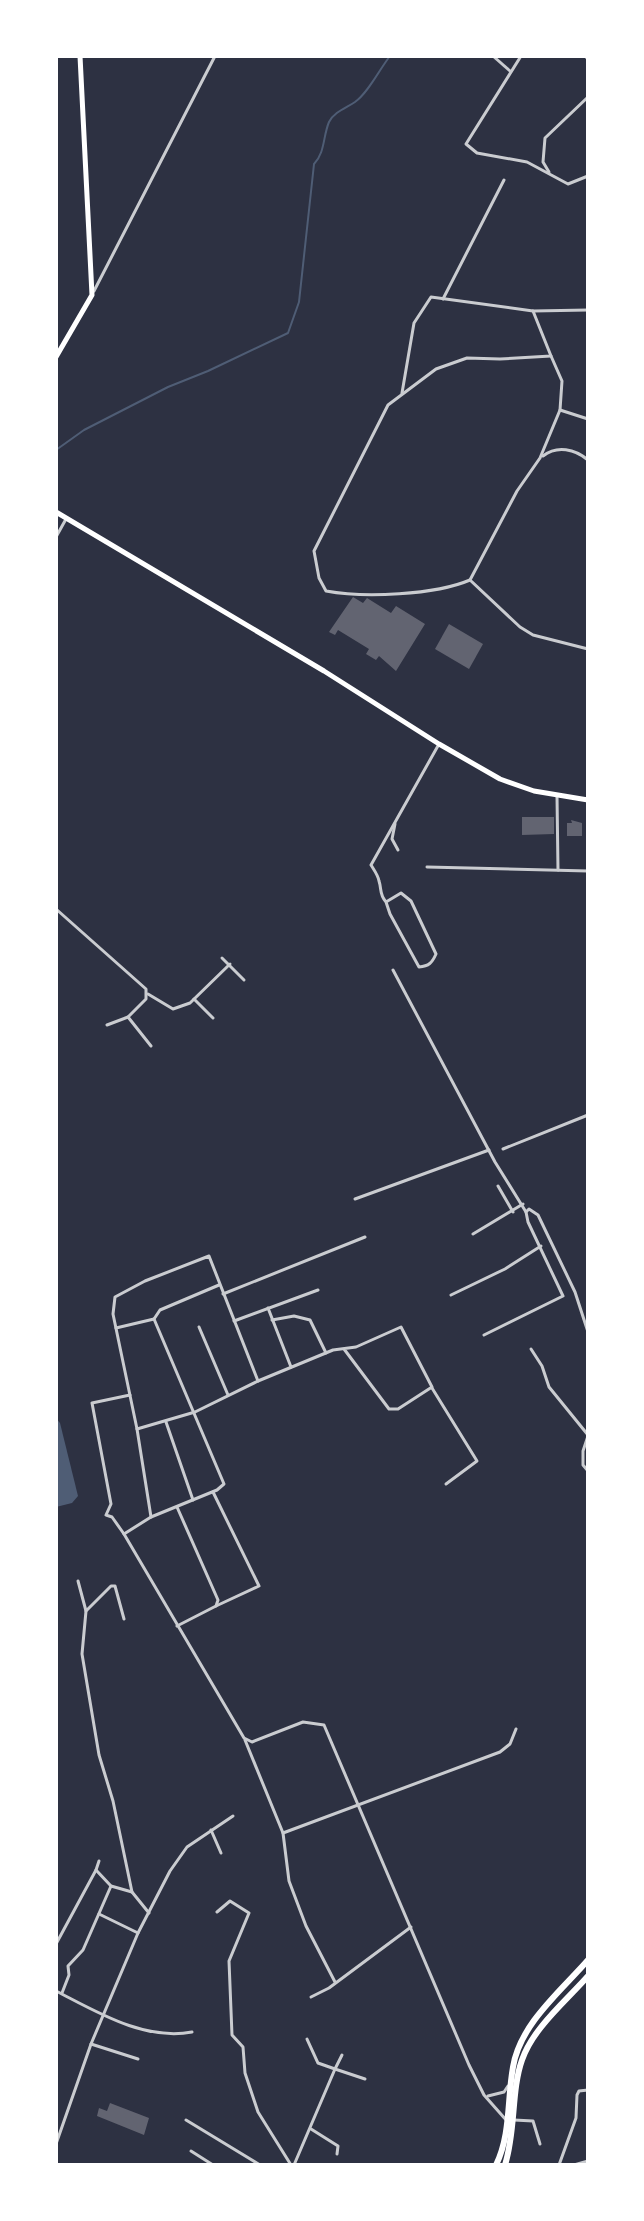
<svg xmlns="http://www.w3.org/2000/svg" width="644" height="2221" font-family="Jost,sans-serif">
  <rect width="100%" height="100%" fill="#2d3142"/>
  <path fill="#4f5d75" d="M 56,1418 L 60,1423 L 78,1496 L 72,1503 L 56,1507 Z"/>
  <g fill="none" stroke-linecap="round" stroke-linejoin="round">
    <path stroke="#4f5d75" stroke-width="2" d="M 56,450 L 84,430 L 168,387 L 208,371 L 288,333 L 299,302 L 314,164 C 325,153 323,136 329,122 C 334,112 346,108 355,102 C 368,93 379,70 390,56"/>
  </g>
  <g fill="#626471">
    <path d="M 353,597 L 363,603 L 367,598 L 391,613 L 396,606 L 425,624 L 396,671 L 379,656 L 376,660 L 366,654 L 369,649 L 338,630 L 335,635 L 329,632 Z"/>
    <path d="M 449,624 L 483,644 L 469,669 L 435,649 Z"/>
    <path d="M 522,817 L 554,817 L 554,834 L 522,835 Z"/>
    <path d="M 571,820 L 582,823 L 582,836 L 567,836 L 567,823 L 572,823 Z"/>
    <path d="M 110,2103 L 149,2118 L 144,2135 L 97,2116 L 99,2108 L 107,2111 Z"/>
  </g>
  <g fill="none" stroke-linecap="round" stroke-linejoin="round">
    <g stroke="#caccd0" stroke-width="3">
      <path d="M 493,56 L 510,71"/>
      <path d="M 521,56 L 466,144 L 477,153 L 527,162 L 568,184 L 588,176"/>
      <path d="M 585,56 L 588,59"/>
      <path d="M 549,172 L 543,162 L 545,138 L 588,97"/>
      <path d="M 94,291 L 215,56"/>
      <path d="M 443,299 L 504,180"/>
      <path d="M 551,356 L 562,381 L 560,410 L 540,458 L 517,491 L 470,580 L 520,627 L 533,635 L 588,649"/>
      <path d="M 402,393 L 414,323 L 431,297 L 533,311"/>
      <path d="M 560,410 L 588,419"/>
      <path d="M 543,456 C 557,445 575,449 588,460"/>
      <path d="M 56,537 L 66,519"/>
      <path d="M 470,580 C 435,595 364,598 326,591 L 319,578 L 314,551 L 388,405 L 436,369 L 467,358 L 500,359 L 551,356 L 533,311 L 588,310"/>
      <path d="M 56,587 L 56,591"/>
      <path d="M 557,796 L 558,870"/>
      <path d="M 395,824 L 392,839 L 398,850"/>
      <path d="M 427,867 L 588,871"/>
      <path d="M 386,902 L 390,914 L 419,967 C 429,966 432,963 436,954 L 411,901 L 401,893 L 386,902 C 379,894 382,890 379,881 C 378,875 374,870 371,865 L 439,744"/>
      <path d="M 56,909 L 146,989 L 146,999 L 128,1017 L 107,1025"/>
      <path d="M 222,958 L 244,980"/>
      <path d="M 393,970 L 495,1162 L 526,1212 L 529,1209 L 538,1215 L 575,1292 L 588,1332"/>
      <path d="M 148,994 L 173,1009 L 190,1003 L 230,964"/>
      <path d="M 194,999 L 213,1018"/>
      <path d="M 128,1017 L 151,1046"/>
      <path d="M 503,1149 L 588,1115"/>
      <path d="M 498,1186 L 513,1212"/>
      <path d="M 355,1199 L 489,1150"/>
      <path d="M 473,1234 L 523,1204"/>
      <path d="M 223,1294 L 365,1237"/>
      <path d="M 451,1295 L 505,1269 L 541,1246"/>
      <path d="M 268,1308 L 291,1367"/>
      <path d="M 272,1320 L 294,1316 L 310,1320 L 326,1353"/>
      <path d="M 234,1321 L 318,1290"/>
      <path d="M 199,1327 L 228,1395"/>
      <path d="M 116,1328 L 154,1319"/>
      <path d="M 484,1335 L 563,1296 L 528,1222 L 526,1212"/>
      <path d="M 531,1349 L 542,1366 L 549,1387 L 588,1435"/>
      <path d="M 432,1388 L 477,1461 L 446,1484"/>
      <path d="M 130,1395 L 92,1403 L 111,1504 L 106,1515 L 112,1517 L 124,1534 L 244,1738 L 252,1742 L 303,1722 L 324,1725 L 469,2065 L 484,2095 L 507,2121"/>
      <path d="M 166,1422 L 193,1500"/>
      <path d="M 137,1429 L 195,1412 L 258,1381 L 333,1350 L 356,1347 L 401,1327 L 432,1387 L 398,1409 L 389,1409 L 344,1349"/>
      <path d="M 588,1436 L 583,1451 L 583,1465 L 588,1471"/>
      <path d="M 213,1492 L 259,1586 L 216,1606"/>
      <path d="M 151,1517 L 137,1429 L 113,1314 L 115,1297 L 145,1281 L 209,1256 L 258,1381"/>
      <path d="M 124,1534 L 151,1517 L 217,1490 L 224,1484 L 154,1319 L 160,1310 L 219,1285"/>
      <path d="M 78,1581 L 86,1611"/>
      <path d="M 124,1619 L 115,1586 L 111,1586 L 86,1611 L 82,1654 L 99,1755 L 113,1801 L 132,1892 L 149,1913"/>
      <path d="M 177,1626 L 216,1606 L 218,1600 L 177,1507"/>
      <path d="M 245,1740 L 283,1833 L 289,1881 L 306,1926 L 335,1982"/>
      <path d="M 211,1830 L 221,1853"/>
      <path d="M 283,1833 L 500,1752 L 510,1744 L 516,1729"/>
      <path d="M 99,1861 L 96,1870 L 111,1886 L 132,1892"/>
      <path d="M 217,1912 L 230,1901 L 249,1913 L 229,1961 L 232,2035 L 243,2047 L 245,2073 L 258,2112 L 291,2165"/>
      <path d="M 99,1914 L 138,1933"/>
      <path d="M 56,1944 L 96,1870"/>
      <path d="M 56,1991 C 97,2012 144,2041 192,2032"/>
      <path d="M 62,1993 L 69,1975 L 68,1966 L 83,1950 L 111,1886"/>
      <path d="M 311,1997 L 329,1988 L 411,1927"/>
      <path d="M 91,2044 L 138,2059"/>
      <path d="M 342,2055 L 335,2069 L 365,2079"/>
      <path d="M 488,2096 L 504,2092 L 508,2086"/>
      <path d="M 186,2120 L 260,2165"/>
      <path d="M 514,2120 L 533,2121 L 540,2144"/>
      <path d="M 311,2129 L 338,2146 L 337,2154"/>
      <path d="M 56,2144 L 91,2044 L 138,1933 L 170,1871 L 187,1847 L 233,1816"/>
      <path d="M 191,2151 L 213,2165"/>
      <path d="M 294,2165 L 335,2069 L 318,2063 L 307,2039"/>
      <path d="M 559,2165 L 576,2118 L 577,2095 L 579,2091 L 588,2090"/>
      <path d="M 574,2165 L 588,2161"/>
    </g>
    <g stroke="#fff" stroke-width="5">
      <path d="M 56,357 L 92,295 L 80,56"/>
      <path d="M 56,512 L 324,671 L 439,744 L 500,779 L 534,791 L 588,800"/>
    </g>
    <g stroke="#fff" stroke-width="6">
      <path d="M 496,2165 C 511,2134 507,2100 513,2067 C 520,2024 561,1991 588,1960"/>
      <path d="M 505,2165 C 516,2130 511,2091 522,2060 C 533,2028 566,2001 588,1976"/>
    </g>
  </g>
  <rect width="644" height="2221" fill="none" stroke="#ffffff" stroke-width="116"/>
</svg>
